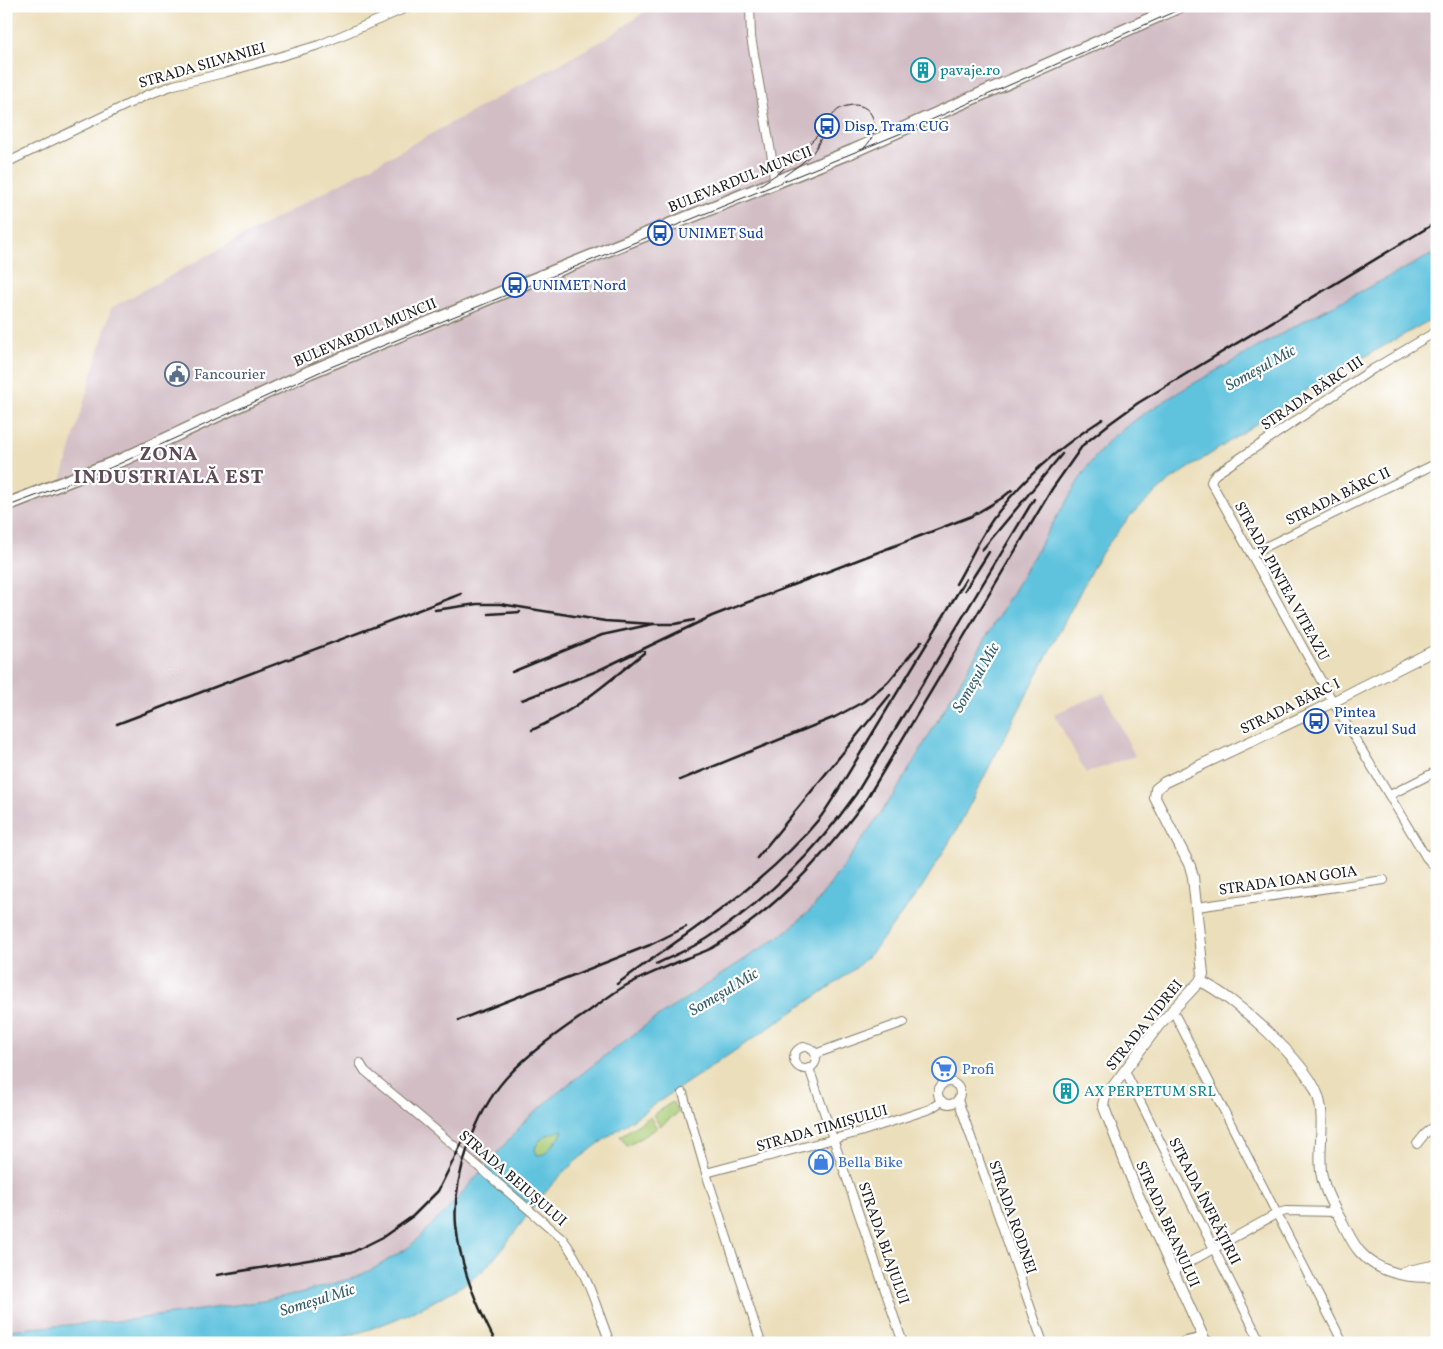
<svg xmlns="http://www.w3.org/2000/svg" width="1443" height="1349" font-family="Vollkorn,serif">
  <rect width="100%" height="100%" fill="#fff"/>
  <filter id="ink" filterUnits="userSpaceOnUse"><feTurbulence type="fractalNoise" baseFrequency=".02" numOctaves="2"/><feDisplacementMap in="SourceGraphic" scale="10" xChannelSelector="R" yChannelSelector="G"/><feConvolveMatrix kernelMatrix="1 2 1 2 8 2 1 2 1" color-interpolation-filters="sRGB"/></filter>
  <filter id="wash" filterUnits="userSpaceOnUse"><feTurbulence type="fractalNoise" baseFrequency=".0096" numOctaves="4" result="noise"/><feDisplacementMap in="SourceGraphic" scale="20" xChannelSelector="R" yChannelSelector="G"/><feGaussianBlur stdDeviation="1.12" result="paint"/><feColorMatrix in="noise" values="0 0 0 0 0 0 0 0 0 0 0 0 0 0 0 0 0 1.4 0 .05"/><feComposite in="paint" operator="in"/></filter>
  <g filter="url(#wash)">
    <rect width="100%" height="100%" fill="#ebdeba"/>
    <g fill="#d2bdc5">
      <path d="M 653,6 L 1437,6 L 1437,252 L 1313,316 L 1184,389 L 1142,415 L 1112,437 L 1087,467 L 1050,528 L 897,790 L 814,907 L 787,931 L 737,965 L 685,997 L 618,1045 L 543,1106 L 509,1139 L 449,1208 L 409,1247 L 373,1269 L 353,1278 L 304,1292 L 263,1301 L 129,1320 L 6,1330 L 6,513 L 58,492 L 111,308 L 607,38 Z"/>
      <path d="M 1104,693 L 1135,756 L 1086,773 L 1054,714 Z"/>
    </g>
    <g fill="#a7ca73" stroke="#627348">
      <path d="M 672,1102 L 679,1112 L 660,1126 L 653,1115 Z"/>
      <path d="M 650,1117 L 657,1128 L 627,1146 L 620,1136 Z"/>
      <path d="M 564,1129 L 560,1137 L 544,1155 L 537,1155 L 535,1149 C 539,1136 552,1133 564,1129 Z"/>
    </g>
    <path fill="#60c3de" stroke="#3e707d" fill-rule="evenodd" d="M 1437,252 L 1437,316 L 1318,383 L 1168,482 L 1130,516 L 1105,548 L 1093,567 L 956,831 L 922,887 L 875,949 L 857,967 L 834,984 C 796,1009 759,1035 721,1060 C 672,1093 623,1124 576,1161 C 542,1189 520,1229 491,1262 C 478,1277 460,1287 442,1297 C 403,1318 363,1334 319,1343 L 6,1343 L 6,1330 L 129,1320 L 263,1301 L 304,1292 L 353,1278 L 373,1269 L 409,1247 L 449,1208 L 525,1121 L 555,1095 L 607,1054 L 653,1020 L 787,931 L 814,907 L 897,790 L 1050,528 L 1087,467 L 1112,437 L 1142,415 L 1184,389 L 1313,316 ZM 563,1130 L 560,1137 L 544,1154 L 537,1155 L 535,1149 C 539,1136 552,1133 563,1130 Z"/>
  </g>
  <g filter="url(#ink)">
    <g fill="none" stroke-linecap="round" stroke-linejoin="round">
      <defs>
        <g id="minor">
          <path d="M 750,6 L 751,37 L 773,164 L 774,183"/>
          <path d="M 6,163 L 147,95 L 174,85 L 224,73 L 319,45 L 411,6"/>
          <path d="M 1437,331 L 1373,369 L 1216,474 L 1213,477 L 1211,482 L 1333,702 L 1426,857 L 1437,870"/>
          <path d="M 1251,554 L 1437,463"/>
          <path d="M 1390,795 L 1437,771"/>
          <path d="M 1426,857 L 1437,850"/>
          <path d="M 1197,907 L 1384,880"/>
          <path d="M 1172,1009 L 1343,1343"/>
          <circle cx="805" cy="1058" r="11"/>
          <path d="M 815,1054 L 904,1022"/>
          <path d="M 360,1063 L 365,1071 L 424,1120 L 562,1238 C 586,1269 596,1306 610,1343"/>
          <path d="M 809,1068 L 903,1343"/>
          <path d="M 1125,1071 L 1261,1343"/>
          <circle cx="949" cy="1093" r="11"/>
          <path d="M 683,1093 L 706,1173 L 761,1343"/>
          <path d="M 958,1100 L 1043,1343"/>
          <path d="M 1417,1144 L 1425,1134 L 1437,1124"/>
          <path d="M 706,1173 L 860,1132 L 930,1109 L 942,1101"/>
          <path d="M 1172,1272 L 1278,1213 L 1286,1211 L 1336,1212"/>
        </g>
        <g id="tertiary">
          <path d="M 1200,981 C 1233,996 1306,1061 1318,1096 C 1326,1120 1318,1146 1321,1171 C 1323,1188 1332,1205 1341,1220 C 1347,1231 1352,1243 1360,1252 C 1378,1273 1410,1279 1437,1276"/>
          <path d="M 1404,1272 L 1437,1265"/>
          <path d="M 1205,1341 L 1136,1190 L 1103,1105 L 1105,1097 L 1159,1025 L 1200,981 L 1203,974 L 1193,877 L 1190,866 L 1155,798 L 1156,789 L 1165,782 L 1311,713 L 1437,649"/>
        </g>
        <path id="secondary" d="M 1185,1343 L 1199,1340 L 1208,1343"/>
        <path id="primary" d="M 6,505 L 124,459 L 310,372 L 518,286 L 853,151 L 1180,6"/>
      </defs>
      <use href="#minor" stroke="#847d6b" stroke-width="10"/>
      <use href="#tertiary" stroke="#847d6b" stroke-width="12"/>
      <use href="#secondary" stroke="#847d6b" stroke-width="14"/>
      <use href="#primary" stroke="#847d6b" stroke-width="15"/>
      <use href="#minor" stroke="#fff" stroke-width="8"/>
      <use href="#tertiary" stroke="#fff" stroke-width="10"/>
      <use href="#secondary" stroke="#fff" stroke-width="11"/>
      <use href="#primary" stroke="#fff" stroke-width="12"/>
      <g stroke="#1c1c1c" stroke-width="1">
        <path d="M 784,176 C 795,168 806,161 814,151 C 824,137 827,110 847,106 C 873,99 884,130 864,148"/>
        <path d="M 757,187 L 780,172 L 818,135"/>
        <path d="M 6,507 L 110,468 L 326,369 L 904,132 L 1187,6"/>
      </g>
      <g stroke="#1c1c1c" stroke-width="2.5">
        <path d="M 982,550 L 1062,454"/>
        <path d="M 956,584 C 969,562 981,534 996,515 C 1026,475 1062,445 1103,419"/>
        <path d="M 965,590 L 989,552"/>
        <path d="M 435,610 L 477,604 L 500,604 L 605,621 L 653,624"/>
        <path d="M 489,614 L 520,612"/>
        <path d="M 512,672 L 602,635 L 653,624 L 675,624 L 694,620"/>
        <path d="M 522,700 L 597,671 L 712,616 L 972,516 L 1002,498 L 1012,490"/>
        <path d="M 117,724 L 461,594"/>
        <path d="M 532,730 C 577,710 607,683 645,652"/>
        <path d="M 680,780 L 835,717 L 863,702 L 888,682 L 922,641"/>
        <path d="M 757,858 L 890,695"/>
        <path d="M 656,964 C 673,956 692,948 708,938 C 769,898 814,853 856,794 L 1034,499"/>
        <path d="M 617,984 C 687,933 764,886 819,819 C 827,809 833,798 840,787 L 966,579"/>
        <path d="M 459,1020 L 650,945 L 686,927"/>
        <path d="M 217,1275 L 351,1253 L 383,1237 L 413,1216 L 438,1191 L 464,1139"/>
        <path d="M 496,1343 C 477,1306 460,1267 456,1225 C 452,1179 475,1113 506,1078 C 529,1053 557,1033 585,1014 C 598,1005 611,994 625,986 C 645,975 667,967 687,958 C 695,955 704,952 712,948 C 775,911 822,858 866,800 L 1052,489 L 1083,445 L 1109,424 L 1138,403 L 1437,222"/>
      </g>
    </g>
  </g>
  <defs>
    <symbol id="building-ring" viewBox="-11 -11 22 22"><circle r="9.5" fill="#fff" stroke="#0f9aa8" stroke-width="1.5"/><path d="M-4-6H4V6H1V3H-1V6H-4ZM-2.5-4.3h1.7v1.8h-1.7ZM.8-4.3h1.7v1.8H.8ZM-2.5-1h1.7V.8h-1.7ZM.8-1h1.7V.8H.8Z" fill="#0f9aa8"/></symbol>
    <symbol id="bus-ring" viewBox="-11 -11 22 22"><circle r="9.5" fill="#fff" stroke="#1a4fb4" stroke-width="1.5"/><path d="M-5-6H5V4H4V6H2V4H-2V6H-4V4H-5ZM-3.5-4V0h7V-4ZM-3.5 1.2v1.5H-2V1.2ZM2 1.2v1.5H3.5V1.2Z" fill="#1a4fb4"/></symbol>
    <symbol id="civic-ring" viewBox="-11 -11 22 22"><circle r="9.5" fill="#fff" stroke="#5c6f8a" stroke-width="1.5"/><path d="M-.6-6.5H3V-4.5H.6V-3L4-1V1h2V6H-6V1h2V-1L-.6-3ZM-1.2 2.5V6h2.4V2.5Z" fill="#5c6f8a"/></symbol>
    <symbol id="supermarket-ring" viewBox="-11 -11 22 22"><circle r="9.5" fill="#fff" stroke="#3f7fe0" stroke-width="1.5"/><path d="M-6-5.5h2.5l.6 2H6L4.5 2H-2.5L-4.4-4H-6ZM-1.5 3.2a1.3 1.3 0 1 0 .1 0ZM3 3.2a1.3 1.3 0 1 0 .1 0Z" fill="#3f7fe0"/></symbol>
    <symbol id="shop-ring" viewBox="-11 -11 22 22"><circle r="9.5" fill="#fff" stroke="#3f7fe0" stroke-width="1.5"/><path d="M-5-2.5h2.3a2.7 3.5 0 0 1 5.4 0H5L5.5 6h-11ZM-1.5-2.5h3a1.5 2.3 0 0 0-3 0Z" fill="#3f7fe0"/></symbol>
  </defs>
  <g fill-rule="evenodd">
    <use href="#building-ring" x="909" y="56" width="28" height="28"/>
    <use href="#bus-ring" x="813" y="112" width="28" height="28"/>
    <use href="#bus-ring" x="646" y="219" width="28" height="28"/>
    <use href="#bus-ring" x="501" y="271" width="28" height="28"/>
    <use href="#civic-ring" x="163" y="360" width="28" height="28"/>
    <use href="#bus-ring" x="1302" y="707" width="28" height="28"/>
    <use href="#supermarket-ring" x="930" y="1055" width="28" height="28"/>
    <use href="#building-ring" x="1052" y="1077" width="28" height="28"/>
    <use href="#shop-ring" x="807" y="1148" width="28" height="28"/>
  </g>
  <g text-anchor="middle" stroke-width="4.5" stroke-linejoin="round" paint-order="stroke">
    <g font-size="15" fill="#1c1c1c" stroke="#fff">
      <text transform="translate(202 65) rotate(-16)" y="5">STRADA SILVANIEI</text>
      <text transform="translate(740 179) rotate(-22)" y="5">BULEVARDUL MUNCII</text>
      <text transform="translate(365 332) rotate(-23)" y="5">BULEVARDUL MUNCII</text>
      <text transform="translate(1312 393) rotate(-34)" y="5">STRADA BĂRC III</text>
      <text transform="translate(1338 496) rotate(-26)" y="5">STRADA BĂRC II</text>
      <text transform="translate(1282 581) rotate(61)" y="5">STRADA PINTEA VITEAZU</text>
      <text transform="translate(1290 706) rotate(-26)" y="5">STRADA BĂRC I</text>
      <text transform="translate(1288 880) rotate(-8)" y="5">STRADA IOAN GOIA</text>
      <text transform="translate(1144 1025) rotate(-51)" y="5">STRADA VIDREI</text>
      <text transform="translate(822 1128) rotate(-16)" y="5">STRADA TIMIȘULUI</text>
      <text transform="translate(513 1178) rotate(41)" y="5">STRADA BEIUȘULUI</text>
      <text transform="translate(1205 1201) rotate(63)" y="5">STRADA ÎNFRĂȚIRII</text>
      <text transform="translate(1013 1217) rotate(71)" y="5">STRADA RODNEI</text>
      <text transform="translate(1168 1224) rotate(66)" y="5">STRADA BRANULUI</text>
      <text transform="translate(884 1243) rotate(71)" y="5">STRADA BLAJULUI</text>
    </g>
    <g font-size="15" fill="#0d838f" stroke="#fff" text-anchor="start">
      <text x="940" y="75">pavaje.ro</text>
      <text x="1084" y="1096">AX PERPETUM SRL</text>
    </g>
    <g font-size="15" fill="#164399" stroke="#fff" text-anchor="start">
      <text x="844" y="131">Disp. Tram CUG</text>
      <text x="678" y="238">UNIMET Sud</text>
      <text x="532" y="290">UNIMET Nord</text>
      <text x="1334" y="717">Pintea<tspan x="1334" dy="17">Viteazul Sud</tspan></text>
    </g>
    <g font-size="15" fill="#4e5e75" stroke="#fff" text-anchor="start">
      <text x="194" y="379">Fancourier</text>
    </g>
    <g font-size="15" fill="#366cbe" stroke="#fff" text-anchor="start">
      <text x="962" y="1074">Profi</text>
      <text x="838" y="1167">Bella Bike</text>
    </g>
    <g font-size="16" font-style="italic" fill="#375f6a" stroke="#fff">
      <text transform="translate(1260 367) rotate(-29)" y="6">Someșul Mic</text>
      <text transform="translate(975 677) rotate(-60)" y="6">Someșul Mic</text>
      <text transform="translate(723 991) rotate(-31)" y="6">Someșul Mic</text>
      <text transform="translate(317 1299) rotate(-17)" y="6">Someșul Mic</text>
    </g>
    <g font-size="20" font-weight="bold" letter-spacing="1" fill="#5e4b54" stroke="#fff">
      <text x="169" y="460">ZONA<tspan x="169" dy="23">INDUSTRIALĂ EST</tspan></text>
    </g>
  </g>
  <rect width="1443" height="1349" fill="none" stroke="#fff" stroke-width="25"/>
</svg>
